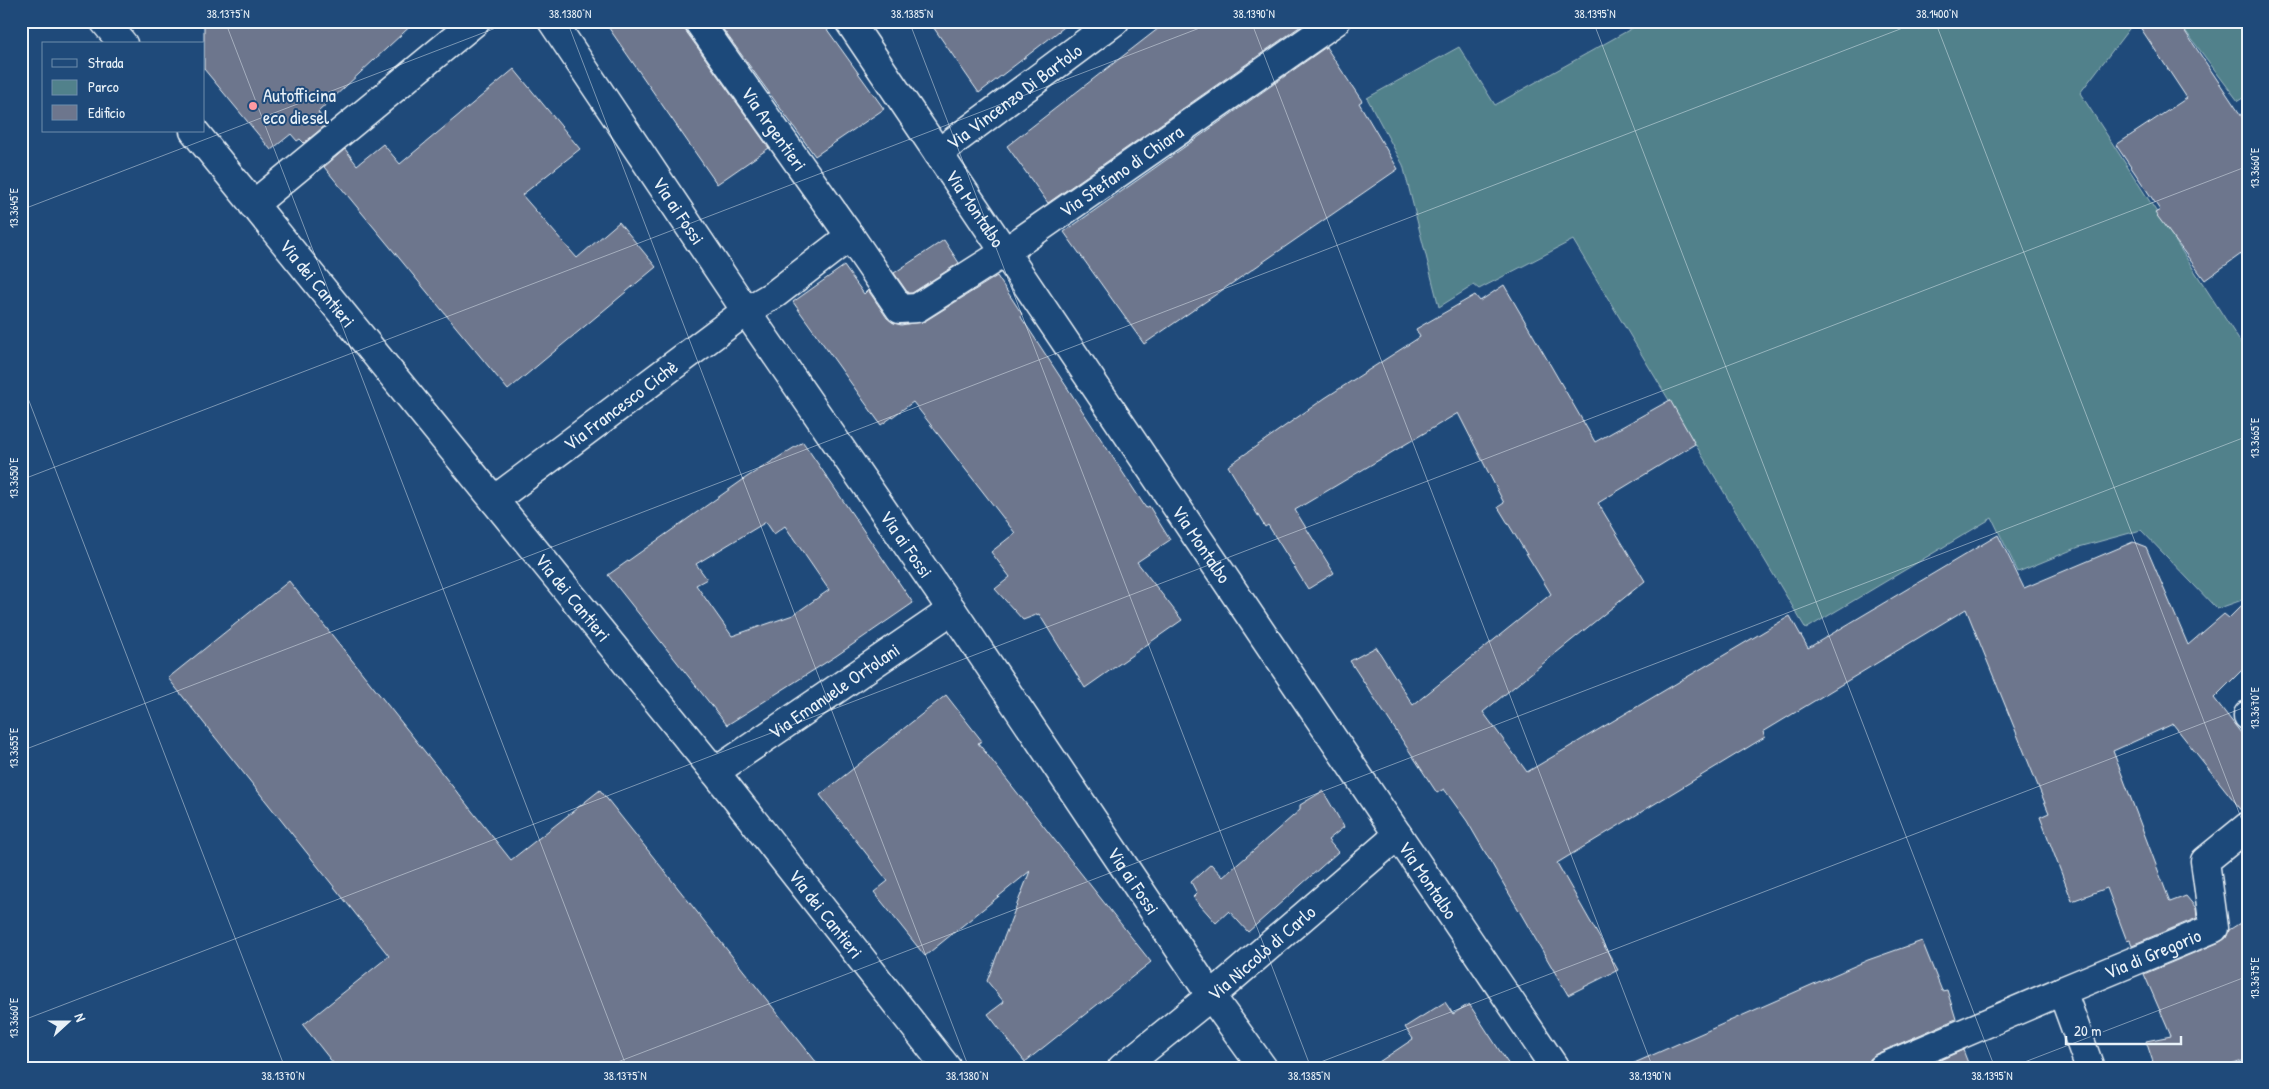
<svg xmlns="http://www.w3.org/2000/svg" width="2269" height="1089" font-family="'Patrick Hand',sans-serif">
  <rect width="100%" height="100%" fill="#1f4a7a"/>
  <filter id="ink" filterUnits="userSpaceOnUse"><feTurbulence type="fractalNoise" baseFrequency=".02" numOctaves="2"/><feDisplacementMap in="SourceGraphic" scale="10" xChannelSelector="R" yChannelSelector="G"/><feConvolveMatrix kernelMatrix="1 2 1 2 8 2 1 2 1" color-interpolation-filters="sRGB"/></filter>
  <g filter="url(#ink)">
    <g fill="#51818b" stroke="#9cb9c2">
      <path d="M 1645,21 L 2135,21 L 2080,93 L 2248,354 L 2248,604 L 2242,600 L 2217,609 L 2141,530 L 2079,547 L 2018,572 L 1992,518 L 1806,629 L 1573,240 L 1479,289 L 1474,285 L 1439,307 L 1403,165 L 1367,98 L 1459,47 L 1495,105 Z"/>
      <path d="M 2178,21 L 2248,21 L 2248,95 L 2238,101 Z"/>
    </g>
    <g fill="#6d768d" stroke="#e8f1f8" fill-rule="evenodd">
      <path d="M 204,21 L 416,21 L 318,112 L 327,124 L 304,143 L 300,139 L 297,141 L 291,134 L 271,150 L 204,69 Z"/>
      <path d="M 604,21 L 683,21 L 685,30 L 769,148 L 717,184 Z"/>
      <path d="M 717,21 L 821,21 L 884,109 L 815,156 Z"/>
      <path d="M 929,21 L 1072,21 L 979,93 Z"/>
      <path d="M 1168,21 L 1308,21 L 1048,203 L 1007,146 Z"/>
      <path d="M 2136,21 L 2178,21 L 2248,126 L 2248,249 L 2205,280 L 2155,213 L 2160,210 L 2116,145 L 2187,98 Z"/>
      <path d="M 1326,47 L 1362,101 L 1359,103 L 1398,169 L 1144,344 L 1064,232 Z"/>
      <path d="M 514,69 L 580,149 L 522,195 L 577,258 L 619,222 L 656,267 L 508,390 L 324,167 L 345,149 L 357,165 L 383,144 L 400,164 Z"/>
      <path d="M 944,240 L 959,263 L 912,293 L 908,293 L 894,273 Z"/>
      <path d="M 844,266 L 864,294 L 868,290 L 887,318 L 894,323 L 901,325 L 925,321 L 997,276 L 1022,314 L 1021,317 L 1146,508 L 1149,506 L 1170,540 L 1137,562 L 1182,620 L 1085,688 L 1039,614 L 1023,620 L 995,589 L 1010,577 L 991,552 L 1015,533 L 913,402 L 881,425 L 793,302 Z"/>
      <path d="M 1504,285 L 1595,442 L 1670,400 L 1695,444 L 1598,503 L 1645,581 L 1483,712 L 1527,772 L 1790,616 L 1808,648 L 1998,535 L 2024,588 L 2133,542 L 2146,547 L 2188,645 L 2224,614 L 2229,618 L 2248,599 L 2248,664 L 2214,698 L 2248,742 L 2248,811 L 2243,812 L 2173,724 L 2113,751 L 2170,902 L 2186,896 L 2196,908 L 2197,918 L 2132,945 L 2130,940 L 2127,941 L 2107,888 L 2072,901 L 2040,817 L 2049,813 L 1966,609 L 1763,732 L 1765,737 L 1557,863 L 1618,970 L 1568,995 L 1467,821 L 1444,789 L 1437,793 L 1350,661 L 1376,647 L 1413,705 L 1551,594 L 1498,507 L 1504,503 L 1458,413 L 1295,510 L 1334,573 L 1308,589 L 1268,525 L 1265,527 L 1228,466 L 1325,398 L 1420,337 L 1416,329 L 1475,295 L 1480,301 Z"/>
      <path d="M 803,442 L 913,603 L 836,656 L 727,725 L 608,575 L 747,477 ZM 766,522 L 774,534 L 785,526 L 829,590 L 793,615 L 732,636 L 696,585 L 707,579 L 696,564 Z"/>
      <path d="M 289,581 L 511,860 L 600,790 L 821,1068 L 337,1068 L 303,1025 L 389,956 L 168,678 Z"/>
      <path d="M 946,695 L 982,741 L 978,743 L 1151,962 L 1025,1062 L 988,1014 L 1004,1002 L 987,981 L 1030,871 L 925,956 L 874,892 L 888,881 L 820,795 Z"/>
      <path d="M 1323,791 L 1344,827 L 1328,840 L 1338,852 L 1248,932 L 1229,911 L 1216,923 L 1193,897 L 1197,893 L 1191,882 L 1211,864 L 1223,877 L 1300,810 L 1300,805 Z"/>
      <path d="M 2248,918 L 2248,1059 L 2222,1068 L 2155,1068 L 2146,1041 L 2171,1036 L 2144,974 L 2220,942 L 2226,938 L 2229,930 Z"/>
      <path d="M 1922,941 L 1942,991 L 1947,990 L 1956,1019 L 1876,1054 L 1869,1059 L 1867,1068 L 1623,1068 L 1868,960 Z"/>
      <path d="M 1445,1002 L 1453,1014 L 1469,1004 L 1511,1068 L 1370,1068 L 1413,1039 L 1405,1027 Z"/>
      <path d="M 1963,1050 L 1970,1068 L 1922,1068 Z"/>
    </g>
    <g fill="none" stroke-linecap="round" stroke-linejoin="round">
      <defs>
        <g id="minor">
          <path id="s1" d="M 552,21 L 746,311 L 952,610 L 1211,996 L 1263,1068"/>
          <path id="s2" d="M 698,21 L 850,236"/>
          <path id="s3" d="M 849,21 L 1555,1068"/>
          <path id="s4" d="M 938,153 L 1115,21"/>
          <path d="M 253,205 L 476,21"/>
          <path id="s5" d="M 494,500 L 746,311 L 775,294 L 850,236 L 900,309 L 917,308 L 1005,252 L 1336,21"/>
          <path d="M 2248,715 L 2248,716"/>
          <path id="s6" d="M 715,772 L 952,610"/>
          <path id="s7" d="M 1122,1068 L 1211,996 L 1398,835"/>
          <path d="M 1882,1068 L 2062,991"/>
          <path id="s8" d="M 2090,1068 L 2062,991 L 2214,928 L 2205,861 L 2248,826"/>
        </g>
        <g id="major">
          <path d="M 104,21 L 123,44"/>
          <path id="s9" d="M 194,131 L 715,772 L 947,1068"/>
        </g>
      </defs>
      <use href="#minor" stroke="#e8f1f8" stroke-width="31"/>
      <use href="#major" stroke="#e8f1f8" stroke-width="31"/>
      <use href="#minor" stroke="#1f4a7a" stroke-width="28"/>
      <use href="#major" stroke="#1f4a7a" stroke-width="28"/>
    </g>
  </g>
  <path fill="none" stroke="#e8f1f8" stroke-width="1" stroke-opacity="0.45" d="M 225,21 L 627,1068M 567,21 L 969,1068M 909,21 L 1311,1068M 1251,21 L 1653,1068M 1593,21 L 1995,1068M 1935,21 L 2248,836M 21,210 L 514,21M 21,380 L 285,1068M 21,480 L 1218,21M 21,751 L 1921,21M 21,1021 L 2248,166M 602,1068 L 2248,436M 1305,1068 L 2248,706M 2009,1068 L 2248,976"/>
  <circle fill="#ff9aa2" stroke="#1f4a7a" stroke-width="2" cx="253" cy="106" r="5"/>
  <g text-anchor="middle" stroke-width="4" stroke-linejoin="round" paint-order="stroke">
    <g font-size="19" fill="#e8f1f8" stroke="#1f4a7a" text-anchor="start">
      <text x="263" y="102">Autofficina<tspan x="263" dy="22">eco diesel</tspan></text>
    </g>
    <g font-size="19" fill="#e8f1f8" stroke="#1f4a7a">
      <text dy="7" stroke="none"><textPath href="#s4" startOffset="95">Via Vincenzo Di Bartolo</textPath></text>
      <text dy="7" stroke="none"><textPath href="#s2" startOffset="132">Via Argentieri</textPath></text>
      <text dy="7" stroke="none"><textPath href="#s5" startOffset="795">Via Stefano di Chiara</textPath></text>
      <text dy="7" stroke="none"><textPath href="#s3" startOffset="226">Via Montalbo</textPath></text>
      <text dy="7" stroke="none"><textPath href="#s1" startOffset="228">Via ai Fossi</textPath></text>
      <text dy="7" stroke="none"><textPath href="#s9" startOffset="196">Via dei Cantieri</textPath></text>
      <text dy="7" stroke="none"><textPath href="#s5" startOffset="158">Via Francesco Cichè</textPath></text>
      <text dy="7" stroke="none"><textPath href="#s1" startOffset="632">Via ai Fossi</textPath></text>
      <text dy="7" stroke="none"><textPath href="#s3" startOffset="631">Via Montalbo</textPath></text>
      <text dy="7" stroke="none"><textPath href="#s9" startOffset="601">Via dei Cantieri</textPath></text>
      <text dy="7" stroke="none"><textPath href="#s6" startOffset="144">Via Emanuele Ortolani</textPath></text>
      <text dy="7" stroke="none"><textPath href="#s1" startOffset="1038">Via ai Fossi</textPath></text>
      <text dy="7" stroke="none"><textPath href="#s3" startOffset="1036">Via Montalbo</textPath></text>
      <text dy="7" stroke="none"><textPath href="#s9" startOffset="1006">Via dei Cantieri</textPath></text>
      <text dy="7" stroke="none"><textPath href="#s7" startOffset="181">Via Niccolò di Carlo</textPath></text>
      <text dy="7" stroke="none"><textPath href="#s8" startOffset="180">Via di Gregorio</textPath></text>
    </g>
  </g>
  <rect width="2269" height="1089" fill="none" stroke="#1f4a7a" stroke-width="55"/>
  <rect x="42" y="42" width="162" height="90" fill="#1f4a7a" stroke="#6f8dac"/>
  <rect x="52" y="59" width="25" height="8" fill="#1f4a7a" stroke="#6f8dac"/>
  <text x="88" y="68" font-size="15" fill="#e8f1f8">Strada</text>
  <rect x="52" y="80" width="25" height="15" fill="#51818b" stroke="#6f8dac"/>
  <text x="88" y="92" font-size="15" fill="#e8f1f8">Parco</text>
  <rect x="52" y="105" width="25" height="15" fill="#6d768d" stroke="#6f8dac"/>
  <text x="88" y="118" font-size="15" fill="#e8f1f8">Edificio</text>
  <g transform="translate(68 1022) rotate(69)" stroke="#1f4a7a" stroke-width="4" paint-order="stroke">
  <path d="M0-4L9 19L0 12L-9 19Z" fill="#e8f1f8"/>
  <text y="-8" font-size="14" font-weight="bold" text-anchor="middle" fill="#e8f1f8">N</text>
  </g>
  <path d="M2066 1036v8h115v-8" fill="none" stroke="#e8f1f8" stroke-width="2.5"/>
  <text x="2074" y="1036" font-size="15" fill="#e8f1f8" stroke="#1f4a7a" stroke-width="4" paint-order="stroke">20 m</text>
  <rect x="28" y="28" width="2214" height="1034" fill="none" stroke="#e8f1f8" stroke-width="2"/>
  <g font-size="12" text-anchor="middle" fill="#e8f1f8">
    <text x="228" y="18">38.1375°N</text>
    <text x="570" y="18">38.1380°N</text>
    <text x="912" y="18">38.1385°N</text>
    <text x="1254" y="18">38.1390°N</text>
    <text x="1595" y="18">38.1395°N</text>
    <text x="1937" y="18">38.1400°N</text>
    <text transform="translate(2255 168) rotate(-90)" y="4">13.3660°E</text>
    <text transform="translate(14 208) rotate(-90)" y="4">13.3645°E</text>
    <text transform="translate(2255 438) rotate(-90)" y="4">13.3665°E</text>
    <text transform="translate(14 478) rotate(-90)" y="4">13.3650°E</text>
    <text transform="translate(2255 708) rotate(-90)" y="4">13.3670°E</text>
    <text transform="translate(14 748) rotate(-90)" y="4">13.3655°E</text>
    <text transform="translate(2255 978) rotate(-90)" y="4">13.3675°E</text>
    <text transform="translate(14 1018) rotate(-90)" y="4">13.3660°E</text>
    <text x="283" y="1080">38.1370°N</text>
    <text x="625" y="1080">38.1375°N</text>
    <text x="967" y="1080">38.1380°N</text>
    <text x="1309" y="1080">38.1385°N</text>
    <text x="1650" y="1080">38.1390°N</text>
    <text x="1992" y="1080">38.1395°N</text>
  </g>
</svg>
